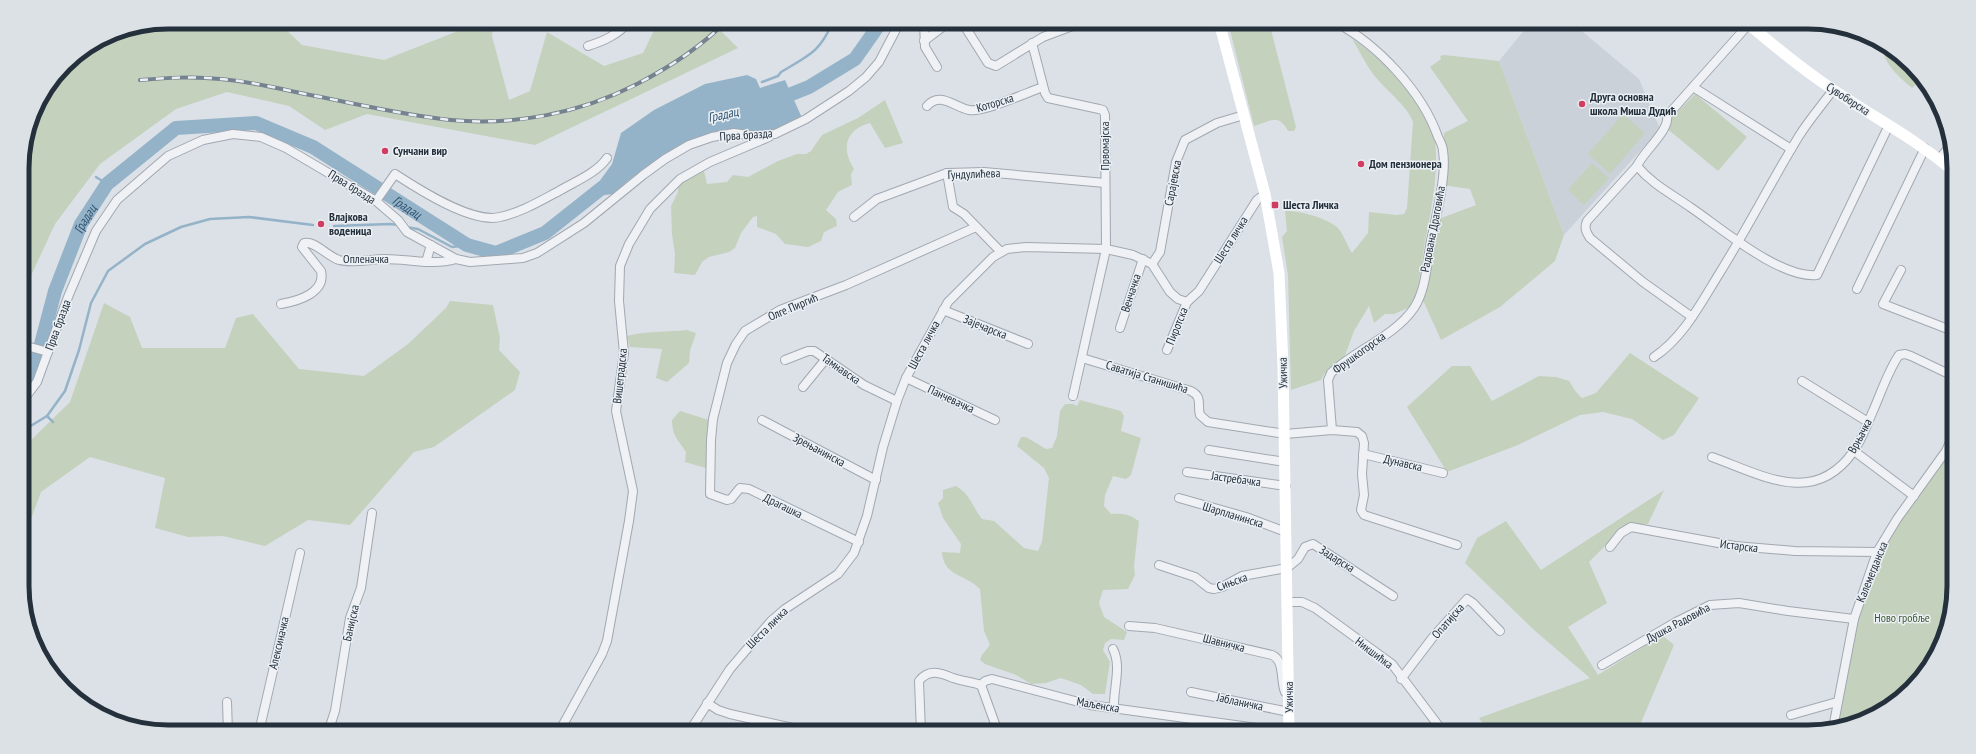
<svg xmlns="http://www.w3.org/2000/svg" width="1976" height="754" font-family="'PT Sans Narrow',sans-serif">
  <rect width="100%" height="100%" fill="#dce1e7"/>
  <path fill="#cad1d9" d="M 1531,22 L 1571,22 L 1639,79 L 1660,129 L 1564,235 L 1499,61 Z"/>
  <g fill="#c4d1bd">
    <path d="M 172,22 L 278,22 L 302,45 L 384,60 L 481,22 L 494,22 L 492,36 L 509,100 L 530,91 L 547,32 L 604,66 L 643,53 L 658,22 L 712,22 L 738,48 L 535,145 L 367,114 L 325,130 L 289,106 L 227,92 L 176,109 L 100,164 L 55,224 L 23,293 L 22,158 L 37,103 L 72,58 L 112,33 Z"/>
    <path d="M 1264,23 L 1270,26 L 1296,127 L 1294,131 L 1288,131 C 1278,113 1271,121 1254,126 L 1230,30 Z"/>
    <path d="M 1352,39 C 1380,57 1430,106 1435,140 C 1439,173 1431,210 1425,242 C 1422,260 1420,292 1410,307 L 1394,314 L 1385,314 L 1374,323 L 1369,306 L 1354,331 L 1344,358 L 1324,374 L 1321,380 L 1291,390 L 1288,275 L 1282,237 L 1287,231 L 1285,211 C 1298,210 1328,218 1338,228 C 1344,235 1347,245 1352,253 L 1368,233 L 1369,212 L 1397,215 L 1404,214 L 1407,208 L 1413,122 C 1409,108 1384,88 1373,74 C 1365,63 1359,50 1352,39 Z"/>
    <path d="M 1880,42 L 1889,47 L 1923,78 L 1912,88 C 1895,73 1885,65 1880,42 Z"/>
    <path d="M 1444,55 L 1499,61 L 1564,235 L 1555,261 L 1500,307 L 1441,340 L 1421,296 L 1436,220 L 1476,205 L 1470,189 L 1442,185 L 1444,133 L 1468,121 L 1430,67 L 1441,59 L 1440,56 Z"/>
    <path d="M 1695,94 L 1747,137 L 1718,171 L 1664,126 Z"/>
    <path d="M 885,100 L 903,143 L 885,148 L 870,123 C 845,130 841,148 854,169 L 851,174 L 852,185 L 838,192 L 826,210 L 836,219 L 837,226 L 824,232 L 821,241 L 808,247 L 785,244 L 776,234 L 757,227 L 757,216 L 753,217 L 741,233 L 735,248 L 729,252 L 709,257 L 702,262 L 695,275 L 674,273 L 675,254 L 672,234 L 671,206 L 678,192 L 678,187 L 688,178 L 704,171 L 707,184 L 727,182 L 733,175 L 748,177 L 778,161 L 797,154 L 806,154 L 811,151 L 822,135 L 858,118 Z"/>
    <path d="M 1623,114 L 1645,133 L 1610,174 L 1588,154 Z"/>
    <path d="M 1592,163 L 1609,178 L 1584,205 L 1568,190 Z"/>
    <path d="M 450,301 L 493,305 L 500,338 L 499,350 L 520,372 L 515,390 L 434,447 L 414,452 L 350,525 L 308,520 L 265,546 L 223,536 L 188,537 L 155,528 L 165,478 L 90,457 L 41,492 L 24,538 L 24,440 L 31,440 L 70,402 L 104,303 L 130,317 L 142,348 L 225,348 L 236,318 L 253,314 L 299,369 L 364,376 L 408,344 L 446,308 Z"/>
    <path d="M 687,330 L 696,333 L 690,351 L 689,363 L 667,382 L 656,378 L 662,349 L 630,347 L 627,336 C 644,331 669,332 687,330 Z"/>
    <path d="M 1630,353 L 1699,398 L 1674,435 L 1663,440 L 1632,419 L 1603,412 L 1580,415 L 1518,445 L 1447,472 L 1407,407 L 1452,366 L 1470,366 L 1492,401 L 1539,376 L 1556,377 L 1569,381 L 1576,392 L 1582,398 L 1596,393 Z"/>
    <path d="M 1080,400 L 1121,411 L 1124,416 L 1121,431 L 1141,438 L 1131,475 L 1126,479 L 1113,476 L 1105,495 L 1104,506 L 1111,514 C 1122,513 1129,514 1139,521 L 1134,566 L 1135,575 L 1128,589 L 1103,590 L 1099,603 L 1104,617 L 1127,632 L 1124,640 L 1111,639 L 1105,643 L 1103,650 L 1110,662 L 1105,694 L 1093,694 L 1081,685 L 1061,678 L 1046,683 L 1031,684 L 1016,675 L 985,664 L 980,660 L 982,655 L 990,645 L 984,631 L 980,589 C 965,574 943,576 942,552 L 960,553 L 961,544 L 943,518 L 938,503 L 943,498 L 943,490 L 956,486 C 970,494 972,506 982,519 L 994,521 L 1024,548 L 1038,551 L 1042,542 L 1049,478 L 1044,468 L 1017,446 L 1021,437 L 1026,437 L 1046,449 L 1052,448 L 1057,436 L 1060,411 L 1065,404 L 1073,404 L 1077,406 Z"/>
    <path d="M 680,411 L 709,420 L 706,468 L 685,462 L 686,452 C 678,439 672,436 672,420 Z"/>
    <path d="M 1954,433 L 1954,586 L 1946,633 L 1924,675 L 1897,702 L 1855,724 L 1833,728 L 1854,619 L 1877,552 Z"/>
    <path d="M 1664,490 L 1648,524 L 1627,524 L 1589,562 L 1607,603 L 1568,627 L 1598,675 L 1662,635 L 1674,645 L 1637,732 L 1488,732 L 1479,718 L 1590,678 L 1534,630 L 1465,563 L 1477,538 L 1506,521 L 1541,570 Z"/>
  </g>
  <path fill="#95b3c8" d="M 747,75 L 756,79 L 760,88 L 785,80 L 802,118 L 769,132 L 706,135 L 690,140 L 630,179 L 613,194 L 588,197 L 612,164 L 621,133 L 654,110 L 705,84 Z"/>
  <g fill="none" stroke-linecap="round" stroke-linejoin="round">
    <g stroke="#95b3c8" stroke-width="2.5">
      <path d="M 865,22 L 875,30"/>
      <path d="M 762,82 L 778,76 L 781,72 C 809,55 819,53 833,22"/>
      <path d="M 96,177 L 107,184"/>
      <path d="M 334,226 L 390,224 L 399,225"/>
      <path d="M 406,227 L 418,229 L 452,247 L 467,245"/>
      <path d="M 47,416 L 53,422"/>
      <path d="M 24,430 L 47,416 L 65,391 L 79,350 L 91,303 L 108,271 L 145,244 L 181,227 L 210,219 L 249,217 L 313,225"/>
    </g>
    <g stroke="#95b3c8" stroke-width="14">
      <path d="M 774,101 L 809,87 L 855,59 L 881,22"/>
      <path id="s1" d="M 24,384 L 35,367 L 55,291 L 81,224 L 107,184 L 176,128 L 256,123 L 313,147 L 467,245 L 496,253 L 545,233 L 603,187"/>
    </g>
    <defs>
      <g id="minor">
        <path d="M 924,22 L 925,47 L 937,67"/>
        <path d="M 962,22 L 988,63 L 996,66 L 1043,37 L 1083,22"/>
        <path d="M 794,23 L 796,22"/>
        <path d="M 1749,24 L 1667,116 C 1670,130 1643,152 1637,166 C 1652,184 1670,193 1690,207 C 1720,227 1780,279 1817,275 L 1889,125"/>
        <path d="M 924,41 L 949,22"/>
        <path d="M 1032,43 L 1045,93 L 1048,98 L 1099,109 L 1103,110 L 1105,115 L 1106,249 L 1073,396"/>
        <path d="M 588,46 C 604,41 617,35 629,22"/>
        <path d="M 1693,87 L 1791,149"/>
        <path d="M 927,106 C 940,91 954,107 969,110 C 983,113 1028,92 1043,87"/>
        <path d="M 1939,159 L 1951,145"/>
        <path d="M 1637,166 L 1587,221 C 1584,228 1586,232 1590,238 L 1643,282 L 1692,317"/>
        <path d="M 947,173 L 953,207 L 964,214 L 1000,251"/>
        <path d="M 376,201 L 395,174 C 418,189 472,224 500,217 C 522,212 540,201 559,191 C 574,182 597,173 607,158"/>
        <path d="M 854,217 L 877,199 L 947,173 L 984,172 L 1105,183"/>
        <path d="M 426,262 L 431,245"/>
        <path d="M 1152,264 L 1160,252 L 1176,162 L 1185,140 L 1217,123 L 1244,115"/>
        <path d="M 1901,270 L 1883,304 L 1953,331"/>
        <path d="M 1857,289 L 1925,148"/>
        <path d="M 281,304 C 298,301 326,293 321,271 L 302,247 L 304,243 C 314,240 327,256 339,260 C 354,264 370,259 385,259 C 409,259 433,266 456,259"/>
        <path d="M 943,310 L 1028,344"/>
        <path d="M 1120,328 L 1143,259"/>
        <path d="M 23,345 L 48,352"/>
        <path d="M 1167,350 L 1187,302"/>
        <path d="M 1654,357 C 1683,338 1701,303 1719,274 C 1747,229 1771,182 1799,136 C 1809,120 1822,105 1833,90"/>
        <path d="M 1082,358 L 1191,391 C 1203,397 1197,405 1200,415 L 1208,422 L 1285,434 L 1332,430 L 1357,432 L 1362,436 L 1364,443 L 1362,474 L 1364,495 L 1361,510 L 1364,515 L 1457,545"/>
        <path d="M 785,360 L 808,351 L 814,351 L 864,385 L 897,401"/>
        <path d="M 906,378 L 995,420"/>
        <path d="M 1802,381 L 1868,422"/>
        <path d="M 803,387 L 825,360"/>
        <path d="M 24,399 L 37,382 L 68,297 L 96,231 L 117,200 L 168,156 L 203,140 L 233,134 L 261,137 L 286,148 L 376,201 L 398,220 L 407,232 L 456,259 L 470,262 L 523,258 L 537,253 L 584,223 L 643,175 L 665,159 L 689,145 L 712,137 L 734,133 L 755,136 L 775,134 L 806,119 L 849,91 L 866,77 L 879,62 L 900,22"/>
        <path d="M 762,420 L 876,480"/>
        <path d="M 1332,430 L 1328,380 L 1331,373 C 1355,350 1394,337 1414,308 C 1426,290 1427,262 1431,241 C 1436,216 1447,175 1443,151 C 1443,146 1440,141 1438,137 C 1422,91 1377,44 1335,22"/>
        <path d="M 1209,450 L 1285,462"/>
        <path d="M 1854,451 L 1914,496"/>
        <path d="M 1363,454 L 1443,473"/>
        <path d="M 1712,457 C 1762,475 1814,507 1853,452 C 1862,440 1867,424 1873,411 C 1881,393 1888,371 1899,355 L 1905,354 L 1911,356 L 1953,376"/>
        <path d="M 1187,472 L 1286,486"/>
        <path d="M 1179,498 L 1246,517 L 1286,532"/>
        <path d="M 859,542 L 749,489 L 740,488 L 731,499 L 727,500 L 710,494 L 711,440 L 713,419 L 727,363 L 736,344 L 745,331 L 780,310 L 846,285 L 976,227"/>
        <path d="M 1610,547 L 1621,533 L 1631,527 L 1735,546 L 1795,551 L 1877,552"/>
        <path d="M 1159,565 L 1195,577 L 1209,588 L 1214,589 L 1222,587 L 1242,576 L 1287,568 L 1298,559 L 1305,547 L 1313,544 L 1393,596"/>
        <path d="M 1288,602 L 1302,602 L 1315,608 L 1392,664 L 1441,729"/>
        <path d="M 1129,626 L 1155,628 L 1272,655 C 1285,661 1280,680 1285,692"/>
        <path d="M 1113,649 C 1122,667 1113,689 1114,708"/>
        <path d="M 1602,665 L 1676,622 L 1710,605 L 1739,603 L 1788,611 L 1854,619"/>
        <path d="M 1401,679 L 1433,637 L 1467,599 L 1473,603 L 1500,631"/>
        <path d="M 981,685 L 998,732"/>
        <path d="M 1191,692 L 1289,712"/>
        <path d="M 227,702 L 228,732"/>
        <path d="M 707,703 L 718,710 L 730,714 L 811,732"/>
        <path d="M 1791,715 L 1837,702"/>
        <path d="M 1833,728 L 1854,619 L 1877,552 L 1897,519 L 1946,451 L 1954,433"/>
        <path d="M 259,732 L 300,553"/>
        <path d="M 328,732 L 335,711 L 350,618 L 361,588 L 372,513"/>
        <path d="M 559,732 L 602,654 L 607,641 L 629,521 L 633,491 L 616,411 L 624,353 L 619,301 L 620,266 L 629,244 L 650,209 L 680,179 L 710,162 L 769,137"/>
        <path d="M 689,732 L 730,669 L 771,621 L 785,609 L 838,574 L 854,553 L 867,516 L 883,447 L 897,401 L 906,378 L 948,302 L 993,257 L 1007,249 L 1026,247 L 1106,249 L 1133,255 L 1152,264 L 1170,292 L 1178,299 L 1187,302 L 1199,291 L 1257,200 L 1265,194"/>
        <path d="M 921,732 L 919,681 C 929,668 941,673 953,678 C 962,681 972,682 981,685 L 985,681 L 992,679 L 1090,705 L 1286,732"/>
      </g>
    </defs>
    <use href="#minor" stroke="#a1a8b1" stroke-width="10"/>
    <use href="#minor" stroke="#eff1f5" stroke-width="8"/>
    <g stroke="#fff" stroke-width="11">
      <path d="M 1219,22 L 1265,194 L 1279,273 L 1283,366 L 1289,732"/>
      <path d="M 1746,22 C 1774,46 1802,69 1832,89 C 1873,117 1916,139 1953,171"/>
    </g>
    <defs>
      <path id="rail" d="M 140,80 C 166,78 193,76 220,79 C 248,81 277,88 305,94 C 353,103 402,115 451,120 C 514,126 581,113 637,84 C 668,68 700,48 725,22"/>
    </defs>
    <use href="#rail" stroke="#758290" stroke-width="4"/>
    <use href="#rail" stroke="#ebf0f4" stroke-width="2.5" stroke-dasharray="8" stroke-linecap="butt"/>
  </g>
  <g fill="#d13c61" stroke="#ebf0f4" stroke-width="1.5">
    <circle cx="1582" cy="104" r="4"/>
    <circle cx="385" cy="151" r="4"/>
    <circle cx="1361" cy="164" r="4"/>
    <rect x="1271" y="201" width="8" height="8" rx="2"/>
    <circle cx="321" cy="224" r="4"/>
  </g>
  <g text-anchor="middle" stroke-width="3" stroke-linejoin="round" paint-order="stroke">
    <g font-size="12" font-weight="bold" fill="#25303d" stroke="#ebf0f4" text-anchor="start">
      <text x="1590" y="101">Друга основна<tspan x="1590" dy="14">школа Миша Дудић</tspan></text>
      <text x="393" y="155">Сунчани вир</text>
      <text x="1369" y="168">Дом пензионера</text>
      <text x="1283" y="209">Шеста Личка</text>
      <text x="329" y="221">Влајкова<tspan x="329" dy="14">воденица</tspan></text>
    </g>
    <g font-size="12" fill="#25303d" stroke="#ebf0f4">
      <text transform="translate(1848 99) rotate(33)" y="4">Сувоборска</text>
      <text transform="translate(995 103) rotate(-17)" y="4">Которска</text>
      <text transform="translate(746 135) rotate(-4)" y="4">Прва бразда</text>
      <text transform="translate(1105 146) rotate(-90)" y="4">Првомајска</text>
      <text transform="translate(974 174) rotate(-2)" y="4">Гундулићева</text>
      <text transform="translate(1173 183) rotate(-79)" y="4">Сарајевска</text>
      <text transform="translate(352 187) rotate(32)" y="4">Прва бразда</text>
      <text transform="translate(1433 229) rotate(-79)" y="4">Радована Драговића</text>
      <text transform="translate(1231 240) rotate(-58)" y="4">Шеста личка</text>
      <text x="366" y="263">Опленачка</text>
      <text transform="translate(1131 293) rotate(-72)" y="4">Венчачка</text>
      <text transform="translate(793 307) rotate(-23)" y="4">Олге Пиргић</text>
      <text transform="translate(58 325) rotate(-70)" y="4">Прва бразда</text>
      <text transform="translate(1177 326) rotate(-68)" y="4">Пиротска</text>
      <text transform="translate(985 327) rotate(22)" y="4">Зајечарска</text>
      <text transform="translate(924 345) rotate(-62)" y="4">Шеста личка</text>
      <text transform="translate(1359 353) rotate(-36)" y="4">Фрушкогорска</text>
      <text transform="translate(841 369) rotate(35)" y="4">Тамнавска</text>
      <text transform="translate(1283 373) rotate(-91)" y="4">Ужичка</text>
      <text transform="translate(620 376) rotate(-84)" y="4">Вишеградска</text>
      <text transform="translate(1147 377) rotate(17)" y="4">Саватија Станишића</text>
      <text transform="translate(951 399) rotate(25)" y="4">Панчевачка</text>
      <text transform="translate(1860 436) rotate(-62)" y="4">Врњачка</text>
      <text transform="translate(819 450) rotate(28)" y="4">Зрењанинска</text>
      <text transform="translate(1403 463) rotate(13)" y="4">Дунавска</text>
      <text transform="translate(1236 479) rotate(8)" y="4">Јастребачка</text>
      <text transform="translate(783 506) rotate(26)" y="4">Драгашка</text>
      <text transform="translate(1233 515) rotate(17)" y="4">Шарпланинска</text>
      <text transform="translate(1739 546) rotate(7)" y="4">Истарска</text>
      <text transform="translate(1337 559) rotate(32)" y="4">Задарска</text>
      <text transform="translate(1872 572) rotate(-68)" y="4">Калемегданска</text>
      <text transform="translate(1232 582) rotate(-20)" y="4">Сињска</text>
      <text transform="translate(1448 621) rotate(-49)" y="4">Опатијска</text>
      <text transform="translate(351 623) rotate(-77)" y="4">Банијска</text>
      <text transform="translate(1678 623) rotate(-28)" y="4">Душка Радовића</text>
      <text transform="translate(767 628) rotate(-45)" y="4">Шеста личка</text>
      <text transform="translate(279 643) rotate(-77)" y="4">Алексиначка</text>
      <text transform="translate(1224 643) rotate(14)" y="4">Шавничка</text>
      <text transform="translate(1374 653) rotate(37)" y="4">Никшићка</text>
      <text transform="translate(1289 697) rotate(-90)" y="4">Ужичка</text>
      <text transform="translate(1240 702) rotate(12)" y="4">Јабланичка</text>
      <text transform="translate(1098 705) rotate(10)" y="4">Маљенска</text>
    </g>
    <g font-size="12" fill="#3e5932" stroke="#ebf0f4">
      <text x="1902" y="622">Ново гробље</text>
    </g>
    <g font-size="13" font-style="italic" fill="#2f5372" stroke="#ebf0f4">
      <text transform="translate(723 114) rotate(-13)" y="5">Градац</text>
      <text dy="5" stroke="none"><textPath href="#s1" startOffset="561">Градац</textPath></text>
      <text dy="5" stroke="none"><textPath href="#s1" startOffset="177">Градац</textPath></text>
    </g>
  </g>
  <path d="M0 0H1976V754H0ZM168 29H1808A139 139 0 0 1 1947 168V586A139 139 0 0 1 1808 725H168A139 139 0 0 1 29 586V168A139 139 0 0 1 168 29Z" fill="#dbe1e5" fill-rule="evenodd"/>
  <path fill="none" stroke="#25303d" stroke-width="5" d="M168 29H1808A139 139 0 0 1 1947 168V586A139 139 0 0 1 1808 725H168A139 139 0 0 1 29 586V168A139 139 0 0 1 168 29Z"/>
</svg>
